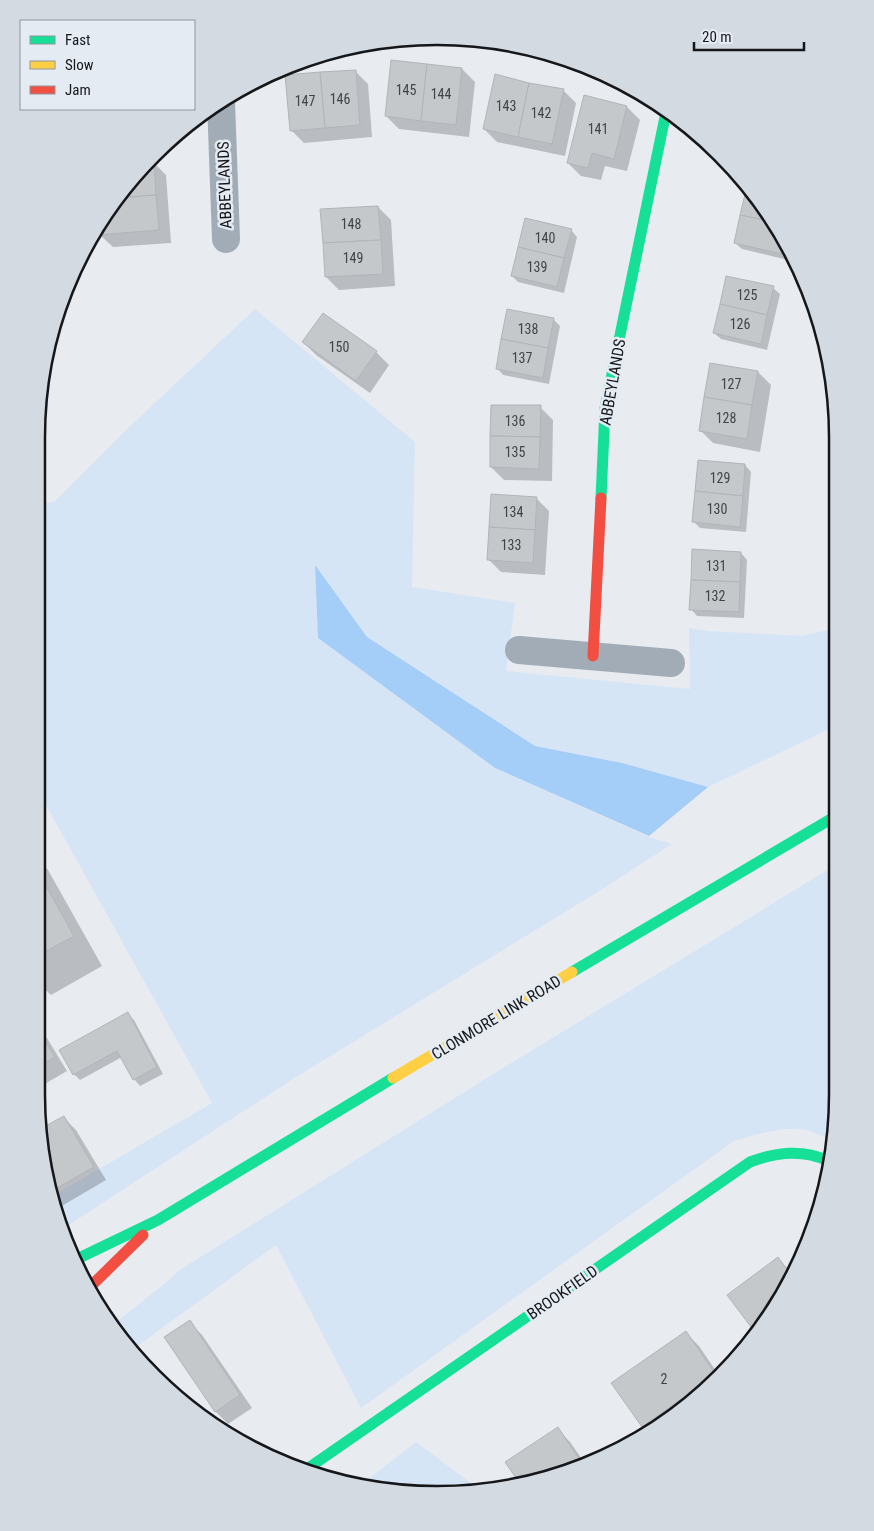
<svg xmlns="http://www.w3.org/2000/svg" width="874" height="1531" font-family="'Roboto Condensed',sans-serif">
  <rect width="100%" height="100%" fill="#e8ebf0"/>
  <g fill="#d6e5f6">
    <path d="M 255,309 L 415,442 L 412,587 L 515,603 L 506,671 L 690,689 L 689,628 L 709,631 L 803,636 L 835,628 L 836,726 L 708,787 L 622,763 L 535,746 L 367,637 L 315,566 L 318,638 L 495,768 L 649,837 L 672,844 L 596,893 L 293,1079 L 61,1230 L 57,1223 L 53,1196 L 212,1103 L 37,789 L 37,504 L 54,502 L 123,433 Z"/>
    <path d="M 836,865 L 837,1120 L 833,1140 C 824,1137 816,1133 807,1130 C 787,1125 753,1135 734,1141 L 361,1408 L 276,1245 L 132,1350 L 119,1338 L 112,1325 L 162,1286 L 181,1269 L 498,1071 Z"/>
    <path d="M 416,1442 L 480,1490 L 463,1494 L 362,1484 Z"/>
  </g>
  <path fill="#a4cdf8" d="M 315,565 L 367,637 L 535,746 L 622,763 L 708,787 L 649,836 L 495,768 L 318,638 Z"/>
  <g fill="#0003">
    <path d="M 462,69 L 475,82 L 469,137 L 399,129 L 386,116 Z"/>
    <path d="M 355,71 L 368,84 L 372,137 L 304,143 L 291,130 Z"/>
    <path d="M 563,90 L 576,103 L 565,156 L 497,142 L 484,129 Z"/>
    <path d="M 627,107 L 640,120 L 627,171 L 605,166 L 601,180 L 581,176 L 568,163 Z"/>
    <path d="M 147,162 L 153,162 L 166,175 L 171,243 L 113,247 L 99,234 L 92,234 L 136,173 Z"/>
    <path d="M 748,187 L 770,215 L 789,253 L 788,260 L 742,249 L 735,243 Z"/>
    <path d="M 378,207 L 391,220 L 395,286 L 339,290 L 326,277 Z"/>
    <path d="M 571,230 L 577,237 L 564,293 L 518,282 L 512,276 Z"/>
    <path d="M 773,288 L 780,294 L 767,350 L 721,339 L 714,333 Z"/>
    <path d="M 323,315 L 376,352 L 389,365 L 370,393 L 316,355 L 303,342 Z"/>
    <path d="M 553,319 L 560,326 L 549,384 L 503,375 L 497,368 Z"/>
    <path d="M 758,372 L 771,385 L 760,452 L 713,443 L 700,430 Z"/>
    <path d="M 540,407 L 553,420 L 552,481 L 504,480 L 491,467 Z"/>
    <path d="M 745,465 L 751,472 L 746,532 L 700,528 L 694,522 Z"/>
    <path d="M 536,498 L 549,511 L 545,575 L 501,572 L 488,559 Z"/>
    <path d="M 741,553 L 747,560 L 744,618 L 697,616 L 691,609 Z"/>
    <path d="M 37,858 L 48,870 L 102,966 L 51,995 L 36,981 Z"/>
    <path d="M 127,1014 L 134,1020 L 163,1074 L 140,1086 L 134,1079 L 122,1057 L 80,1080 L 74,1074 Z"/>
    <path d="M 36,1024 L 42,1030 L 67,1071 L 36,1089 Z"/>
    <path d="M 63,1117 L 76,1130 L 106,1180 L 55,1210 L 42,1130 Z"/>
    <path d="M 778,1259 L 793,1274 L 784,1295 L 755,1330 L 729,1295 Z"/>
    <path d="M 189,1322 L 202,1335 L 252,1408 L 228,1424 L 215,1411 Z"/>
    <path d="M 686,1333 L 699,1346 L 718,1374 L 701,1395 L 646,1429 L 643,1426 Z"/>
    <path d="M 204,1416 L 216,1428 L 203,1417 Z"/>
    <path d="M 557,1429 L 570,1442 L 586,1465 L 519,1481 L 507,1462 Z"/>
  </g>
  <g fill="#c5c8cb" stroke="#b2b4b8">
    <path d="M 391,60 L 427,64 L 421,121 L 385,116 Z"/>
    <path d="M 427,64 L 462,68 L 456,125 L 421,121 Z"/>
    <path d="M 356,70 L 360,125 L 325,128 L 320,72 Z"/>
    <path d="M 320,72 L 325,128 L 290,131 L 285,75 Z"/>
    <path d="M 495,74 L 529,83 L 518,137 L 483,129 Z"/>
    <path d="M 529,83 L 564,89 L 552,144 L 518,137 Z"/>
    <path d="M 584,95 L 627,106 L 614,159 L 592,153 L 588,168 L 567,163 Z"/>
    <path d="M 154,160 L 156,195 L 118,198 L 136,173 L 149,161 Z"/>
    <path d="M 747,186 L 770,215 L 774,222 L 740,215 Z"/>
    <path d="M 156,195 L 159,230 L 98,235 L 98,226 L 118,198 Z"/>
    <path d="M 378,206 L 381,240 L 323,243 L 320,209 Z"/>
    <path d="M 740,215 L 774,222 L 784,243 L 782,254 L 734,243 Z"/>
    <path d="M 525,218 L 572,229 L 564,258 L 518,247 Z"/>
    <path d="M 381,240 L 383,274 L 325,277 L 323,243 Z"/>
    <path d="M 518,247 L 564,258 L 557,287 L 511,276 Z"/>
    <path d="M 726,276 L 774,286 L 767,315 L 720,304 Z"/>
    <path d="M 720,304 L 767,315 L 761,344 L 713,333 Z"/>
    <path d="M 507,309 L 554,318 L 548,348 L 501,339 Z"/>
    <path d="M 323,313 L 377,351 L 356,381 L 302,342 Z"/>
    <path d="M 501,339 L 548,348 L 543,378 L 496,369 Z"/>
    <path d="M 710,363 L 758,371 L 752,405 L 704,397 Z"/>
    <path d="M 704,397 L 752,405 L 747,439 L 699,431 Z"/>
    <path d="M 491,405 L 541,405 L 540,437 L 490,436 Z"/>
    <path d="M 490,436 L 540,437 L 539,469 L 490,467 Z"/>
    <path d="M 698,460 L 745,464 L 743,496 L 695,491 Z"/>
    <path d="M 695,491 L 743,496 L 740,527 L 692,522 Z"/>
    <path d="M 491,494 L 537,497 L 535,530 L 489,527 Z"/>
    <path d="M 489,527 L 535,530 L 533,563 L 487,560 Z"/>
    <path d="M 692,549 L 741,552 L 740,582 L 691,580 Z"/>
    <path d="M 691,580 L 740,582 L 739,612 L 689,610 Z"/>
    <path d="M 37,870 L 74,936 L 36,957 Z"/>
    <path d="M 128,1012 L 157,1067 L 133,1080 L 117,1051 L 73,1075 L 59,1050 Z"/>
    <path d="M 36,1026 L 55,1057 L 36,1068 Z"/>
    <path d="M 64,1116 L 94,1167 L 52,1191 L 42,1128 Z"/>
    <path d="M 778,1257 L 792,1276 L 784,1295 L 754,1331 L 727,1295 Z"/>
    <path d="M 190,1320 L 240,1395 L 215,1412 L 164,1337 Z"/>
    <path d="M 686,1331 L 716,1375 L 642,1427 L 611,1383 Z"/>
    <path d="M 558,1427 L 584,1466 L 518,1481 L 505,1462 Z"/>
  </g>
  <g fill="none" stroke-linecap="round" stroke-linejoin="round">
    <g stroke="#a2acb6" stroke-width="28">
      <path d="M 221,102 L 226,239"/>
      <path d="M 519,650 L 671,663"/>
    </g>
    <g stroke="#16e098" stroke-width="11">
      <path d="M 601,498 L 605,408 L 666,112"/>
      <path d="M 572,972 L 836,816"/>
      <path d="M 77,1259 L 158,1220 L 393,1078"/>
      <path d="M 307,1469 L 750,1162 C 777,1152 802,1149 829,1161"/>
    </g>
    <path stroke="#ffcf43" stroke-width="11" d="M 393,1078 L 572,972"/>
    <g stroke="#f24e42" stroke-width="11">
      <path d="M 593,656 L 601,498"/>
      <path d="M 91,1286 L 143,1235"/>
    </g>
  </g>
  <g text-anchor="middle" stroke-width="5" stroke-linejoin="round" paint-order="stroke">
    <g font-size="14" fill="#414346">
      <text x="406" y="95">145</text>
      <text x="441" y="99">144</text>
      <text x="340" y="104">146</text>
      <text x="305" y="106">147</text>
      <text x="506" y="111">143</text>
      <text x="541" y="118">142</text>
      <text x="598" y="134">141</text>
      <text x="351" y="229">148</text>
      <text x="545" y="243">140</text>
      <text x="353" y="263">149</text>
      <text x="537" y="272">139</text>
      <text x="747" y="300">125</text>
      <text x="740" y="329">126</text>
      <text x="528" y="334">138</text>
      <text x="339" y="352">150</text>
      <text x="522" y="363">137</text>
      <text x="731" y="389">127</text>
      <text x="726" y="423">128</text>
      <text x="515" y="426">136</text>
      <text x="515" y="457">135</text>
      <text x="720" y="483">129</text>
      <text x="717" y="514">130</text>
      <text x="513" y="517">134</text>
      <text x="511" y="550">133</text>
      <text x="716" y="571">131</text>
      <text x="715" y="601">132</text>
      <text x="664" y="1384">2</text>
    </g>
    <g font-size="16" fill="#15171a" stroke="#e4ebf3">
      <text transform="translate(224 185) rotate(-92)" y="6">ABBEYLANDS</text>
      <text transform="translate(612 382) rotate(-80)" y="6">ABBEYLANDS</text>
      <text transform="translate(496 1017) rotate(-31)" y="6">CLONMORE LINK ROAD</text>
      <text transform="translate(562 1292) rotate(-35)" y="6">BROOKFIELD</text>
    </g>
  </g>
  <path d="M0 0H874V1531H0ZM437 45H437A392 392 0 0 1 829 437V1094A392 392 0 0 1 437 1486H437A392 392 0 0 1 45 1094V437A392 392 0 0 1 437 45Z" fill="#d3dae2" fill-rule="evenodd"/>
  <path fill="none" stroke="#15171a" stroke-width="2.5" d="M437 45H437A392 392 0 0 1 829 437V1094A392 392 0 0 1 437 1486H437A392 392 0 0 1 45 1094V437A392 392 0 0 1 437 45Z"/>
  <rect x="20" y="20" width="175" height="90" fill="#e4ebf3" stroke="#91969c"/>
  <rect x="30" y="36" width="25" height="8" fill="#16e098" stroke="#91969c"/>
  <text x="65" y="45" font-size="15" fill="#15171a">Fast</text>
  <rect x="30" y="61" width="25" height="8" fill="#ffcf43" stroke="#91969c"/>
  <text x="65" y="70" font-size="15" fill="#15171a">Slow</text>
  <rect x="30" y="86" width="25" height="8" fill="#f24e42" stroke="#91969c"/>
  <text x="65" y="95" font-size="15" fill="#15171a">Jam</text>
  <path d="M694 42v8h110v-8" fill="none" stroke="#15171a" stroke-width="2.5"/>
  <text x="702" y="42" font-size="15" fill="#15171a" stroke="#e4ebf3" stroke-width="4" paint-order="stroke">20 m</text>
</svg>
